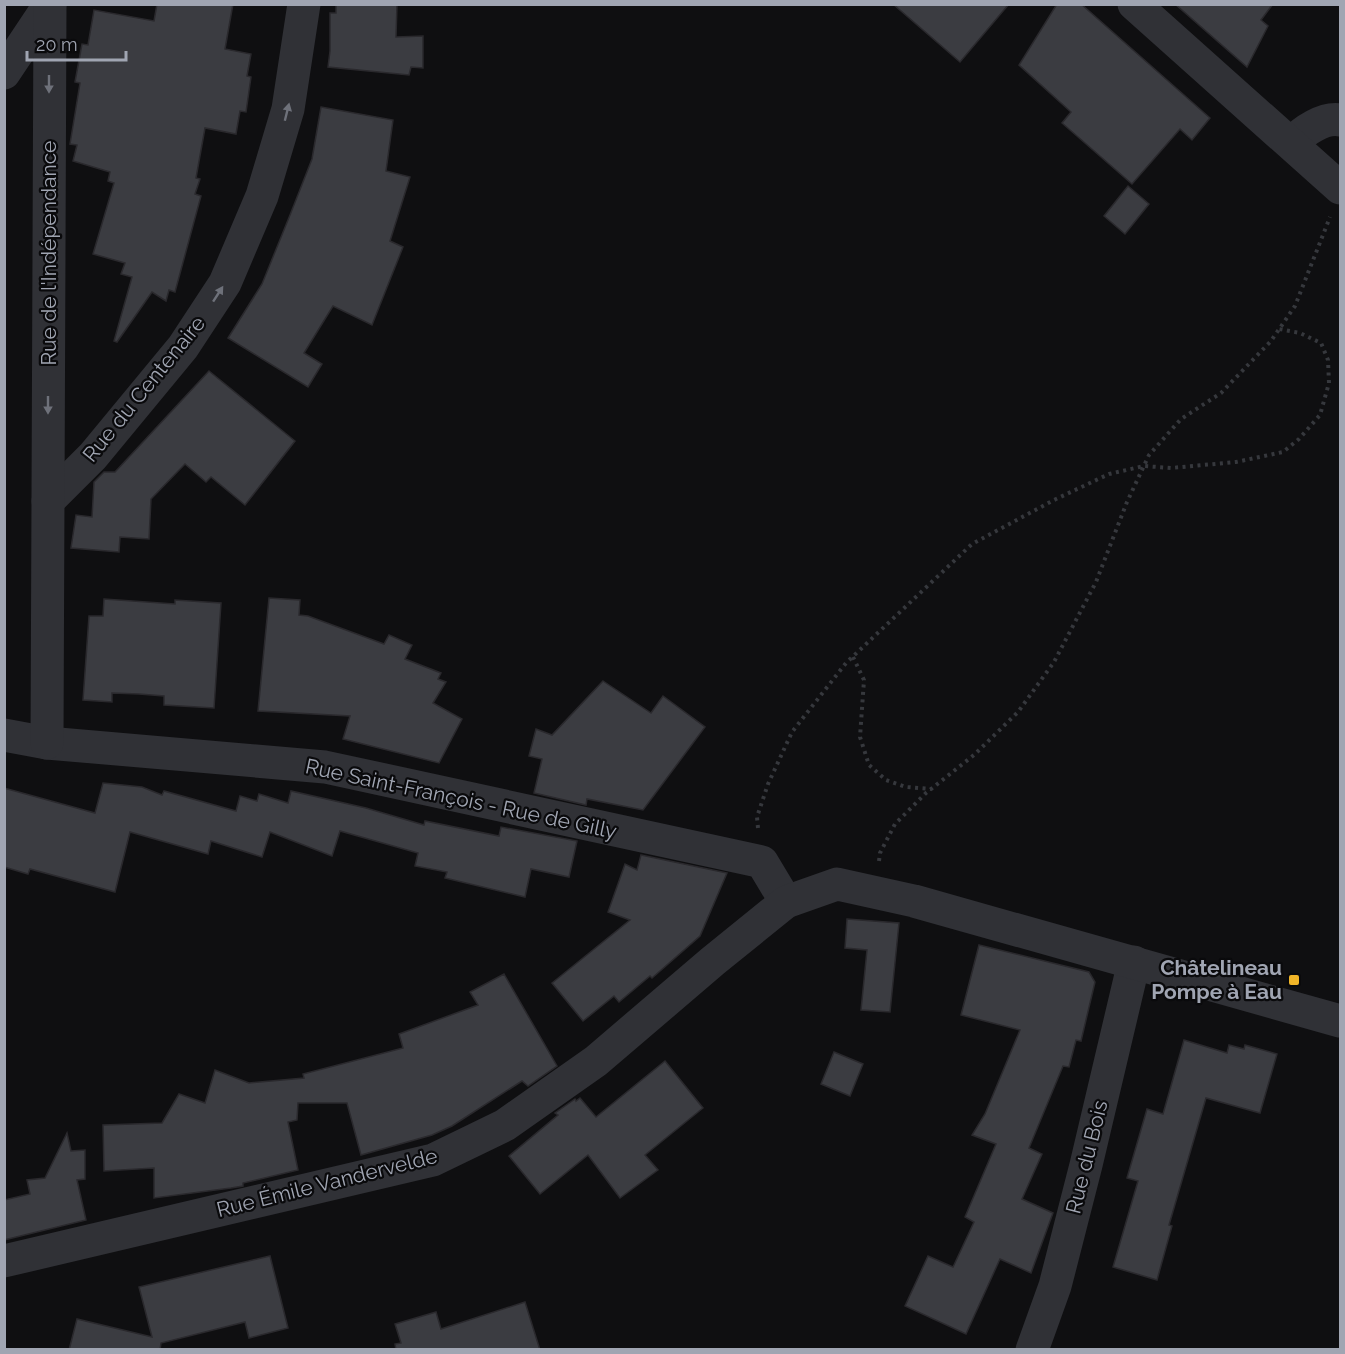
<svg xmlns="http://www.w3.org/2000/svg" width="1345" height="1354" font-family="Raleway,sans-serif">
  <rect width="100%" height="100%" fill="#0f0f11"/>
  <g fill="#3b3c41" stroke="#2a292d" stroke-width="1.5">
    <path d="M 157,4 L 233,4 L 225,49 L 251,54 L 247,76 L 251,77 L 246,112 L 240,111 L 236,134 L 205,128 L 196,178 L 200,179 L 195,194 L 201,196 L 175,292 L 169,290 L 166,301 L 152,292 L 117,342 L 114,341 L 132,277 L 121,274 L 125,263 L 93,254 L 114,183 L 108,181 L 110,172 L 73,161 L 77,145 L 70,144 L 80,83 L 75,82 L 82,44 L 88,45 L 94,10 L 154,21 Z"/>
    <path d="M 336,4 L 397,4 L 396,37 L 423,36 L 423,68 L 411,67 L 409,75 L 328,67 L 330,51 L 330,13 L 336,13 Z"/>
    <path d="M 893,4 L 1009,4 L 960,62 Z"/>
    <path d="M 1057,4 L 1081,4 L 1210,118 L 1192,140 L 1180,129 L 1132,184 L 1062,123 L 1071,112 L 1019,65 Z"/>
    <path d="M 1175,4 L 1273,4 L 1261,20 L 1268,26 L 1247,67 Z"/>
    <path d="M 321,107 L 393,120 L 386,171 L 410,177 L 390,241 L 403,247 L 372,325 L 333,306 L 304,353 L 322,364 L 308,387 L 228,338 L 262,284 L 290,215 L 312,159 Z"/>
    <path d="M 1128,186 L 1149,204 L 1125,234 L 1104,216 Z"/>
    <path d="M 209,371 L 295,441 L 245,505 L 211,477 L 206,482 L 185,464 L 151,499 L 149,539 L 120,537 L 119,552 L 71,548 L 76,515 L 92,517 L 94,482 L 104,472 L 115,472 Z"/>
    <path d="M 269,598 L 300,600 L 299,615 L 308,616 L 384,644 L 389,635 L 412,645 L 405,659 L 441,673 L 438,679 L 446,682 L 433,703 L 462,719 L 439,763 L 343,739 L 350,716 L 258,711 Z"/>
    <path d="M 104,599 L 175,604 L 175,600 L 221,603 L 214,708 L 164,705 L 164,696 L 139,694 L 112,693 L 112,702 L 83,700 L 89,616 L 103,616 Z"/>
    <path d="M 603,681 L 651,713 L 663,696 L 705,727 L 643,810 L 587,799 L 586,805 L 534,793 L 542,759 L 529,756 L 536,729 L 552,735 Z"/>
    <path d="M 103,783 L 142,787 L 162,795 L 164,791 L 236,811 L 240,796 L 257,801 L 259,794 L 288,803 L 291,791 L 366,808 L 424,825 L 425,821 L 499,836 L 501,827 L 577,841 L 569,877 L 531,869 L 525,897 L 445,878 L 447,872 L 415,866 L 418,853 L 340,831 L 332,856 L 270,832 L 262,857 L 211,841 L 208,854 L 130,832 L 115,892 L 30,869 L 28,874 L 4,867 L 4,788 L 95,813 Z"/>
    <path d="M 641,855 L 727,873 L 700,936 L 652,978 L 650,976 L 619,1002 L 614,996 L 583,1021 L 552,983 L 630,920 L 608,912 L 625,864 L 637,870 Z"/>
    <path d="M 847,919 L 899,923 L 890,1012 L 861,1010 L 867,950 L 845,948 Z"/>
    <path d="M 979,945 L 1089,972 L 1095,982 L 1081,1041 L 1076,1040 L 1069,1067 L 1063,1066 L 1029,1148 L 1042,1154 L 1022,1199 L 1053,1213 L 1031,1273 L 1000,1259 L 966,1334 L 905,1306 L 928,1256 L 953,1267 L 974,1222 L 965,1217 L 996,1144 L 972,1135 L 985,1114 L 1020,1030 L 961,1015 Z"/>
    <path d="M 504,974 L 557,1066 L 528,1086 L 522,1081 L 452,1126 L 432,1135 L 361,1155 L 347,1103 L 298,1103 L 297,1120 L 288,1122 L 298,1170 L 243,1183 L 243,1186 L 231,1188 L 154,1198 L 154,1168 L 104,1171 L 103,1125 L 162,1123 L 179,1094 L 205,1103 L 215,1070 L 249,1083 L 304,1078 L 303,1074 L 403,1048 L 399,1034 L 478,1005 L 470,992 Z"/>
    <path d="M 1184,1040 L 1227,1053 L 1229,1045 L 1244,1049 L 1245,1045 L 1277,1054 L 1260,1113 L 1206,1098 L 1169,1225 L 1172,1226 L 1157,1280 L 1113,1267 L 1138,1181 L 1127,1178 L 1147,1109 L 1163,1114 Z"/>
    <path d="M 834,1052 L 863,1064 L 850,1096 L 821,1084 Z"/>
    <path d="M 665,1061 L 703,1108 L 645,1155 L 658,1170 L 620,1198 L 588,1155 L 540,1194 L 509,1156 L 558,1115 L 555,1113 L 575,1099 L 576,1101 L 580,1098 L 596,1117 Z"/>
    <path d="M 67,1133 L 71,1151 L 85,1150 L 85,1179 L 77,1180 L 86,1220 L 4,1240 L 4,1200 L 30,1194 L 27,1180 L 45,1178 Z"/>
    <path d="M 270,1256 L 288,1328 L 249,1338 L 245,1322 L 161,1343 L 160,1350 L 69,1350 L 77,1319 L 152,1337 L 139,1287 Z"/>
    <path d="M 525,1302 L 540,1350 L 396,1350 L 395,1344 L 401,1343 L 395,1324 L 436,1312 L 441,1329 Z"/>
  </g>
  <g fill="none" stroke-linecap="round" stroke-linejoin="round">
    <g stroke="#36383d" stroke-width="4" stroke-dasharray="3 4.5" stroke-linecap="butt">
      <path d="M 853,657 L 864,680 L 860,737 L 869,765 L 886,780 L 906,787 L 931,789"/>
      <path d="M 758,828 L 757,817 L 768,784 L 792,732 L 846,663 L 972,544 L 1054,500 L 1109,474 L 1144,466 L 1171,468 L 1236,462 L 1283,452 L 1299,439 L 1320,415 L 1329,383 L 1328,360 L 1321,343 L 1300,333 L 1279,329"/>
      <path d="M 879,861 L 880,853 L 895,824 L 926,793 L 974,755 L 1018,712 L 1054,662 L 1096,582 L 1127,502 L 1149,455 L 1181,419 L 1221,393 L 1271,341 L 1295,306 L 1330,217"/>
    </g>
    <g stroke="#303136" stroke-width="33">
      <path d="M 4,73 L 50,4"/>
      <path d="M 1292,143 C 1303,131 1324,117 1340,120"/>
      <path d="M 48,501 L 93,456 L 183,347 L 225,283 L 262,196 L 288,109 L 304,4"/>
      <path d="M 4,735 L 47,743 L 325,767 L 762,862 L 786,902"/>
      <path d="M 47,743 L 50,5"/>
      <path d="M 1032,1350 L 1055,1286 L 1086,1165 L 1134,962"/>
    </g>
    <g stroke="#303136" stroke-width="33">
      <path d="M 1134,4 L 1340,188"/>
      <path d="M 4,1261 L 433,1160 L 505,1125 L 596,1061 L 713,961 L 786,902 L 837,884 L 914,901 L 1340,1021"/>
    </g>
  </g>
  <defs><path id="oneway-solid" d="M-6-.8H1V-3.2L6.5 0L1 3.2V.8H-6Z" transform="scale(1.5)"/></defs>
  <g fill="#6e717a">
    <use href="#oneway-solid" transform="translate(49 84) rotate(90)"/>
    <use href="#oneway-solid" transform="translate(287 112) rotate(-76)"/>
    <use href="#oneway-solid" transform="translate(218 294) rotate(-57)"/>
    <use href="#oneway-solid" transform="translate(48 405) rotate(90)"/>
  </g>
  <rect fill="#f0b528" stroke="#0a0a0c" stroke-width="2" x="1288" y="974" width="12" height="12" rx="3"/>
  <g text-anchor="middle" stroke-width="4.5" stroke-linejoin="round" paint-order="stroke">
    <g font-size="21" fill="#a0a5b2" stroke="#0a0a0c">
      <text transform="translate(49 253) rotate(-90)" y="7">Rue de l'Indépendance</text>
      <text transform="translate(144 389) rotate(-51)" y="7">Rue du Centenaire</text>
      <text transform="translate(461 799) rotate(12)" y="7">Rue Saint-François - Rue de Gilly</text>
      <text transform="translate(1087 1157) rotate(-76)" y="7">Rue du Bois</text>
      <text transform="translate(327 1183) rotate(-14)" y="7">Rue Émile Vandervelde</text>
    </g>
    <g font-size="21" font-weight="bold" fill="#a0a5b2" stroke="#0a0a0c" text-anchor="end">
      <text x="1282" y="975">Châtelineau<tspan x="1282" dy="24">Pompe à Eau</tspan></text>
    </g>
  </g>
  <rect width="1345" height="1354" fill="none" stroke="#a0a5b2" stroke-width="12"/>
  <path d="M27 51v9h99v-9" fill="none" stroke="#a0a5b2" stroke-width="3"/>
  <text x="36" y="51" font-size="18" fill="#a0a5b2" stroke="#0a0a0c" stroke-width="4.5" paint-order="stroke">20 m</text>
</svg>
